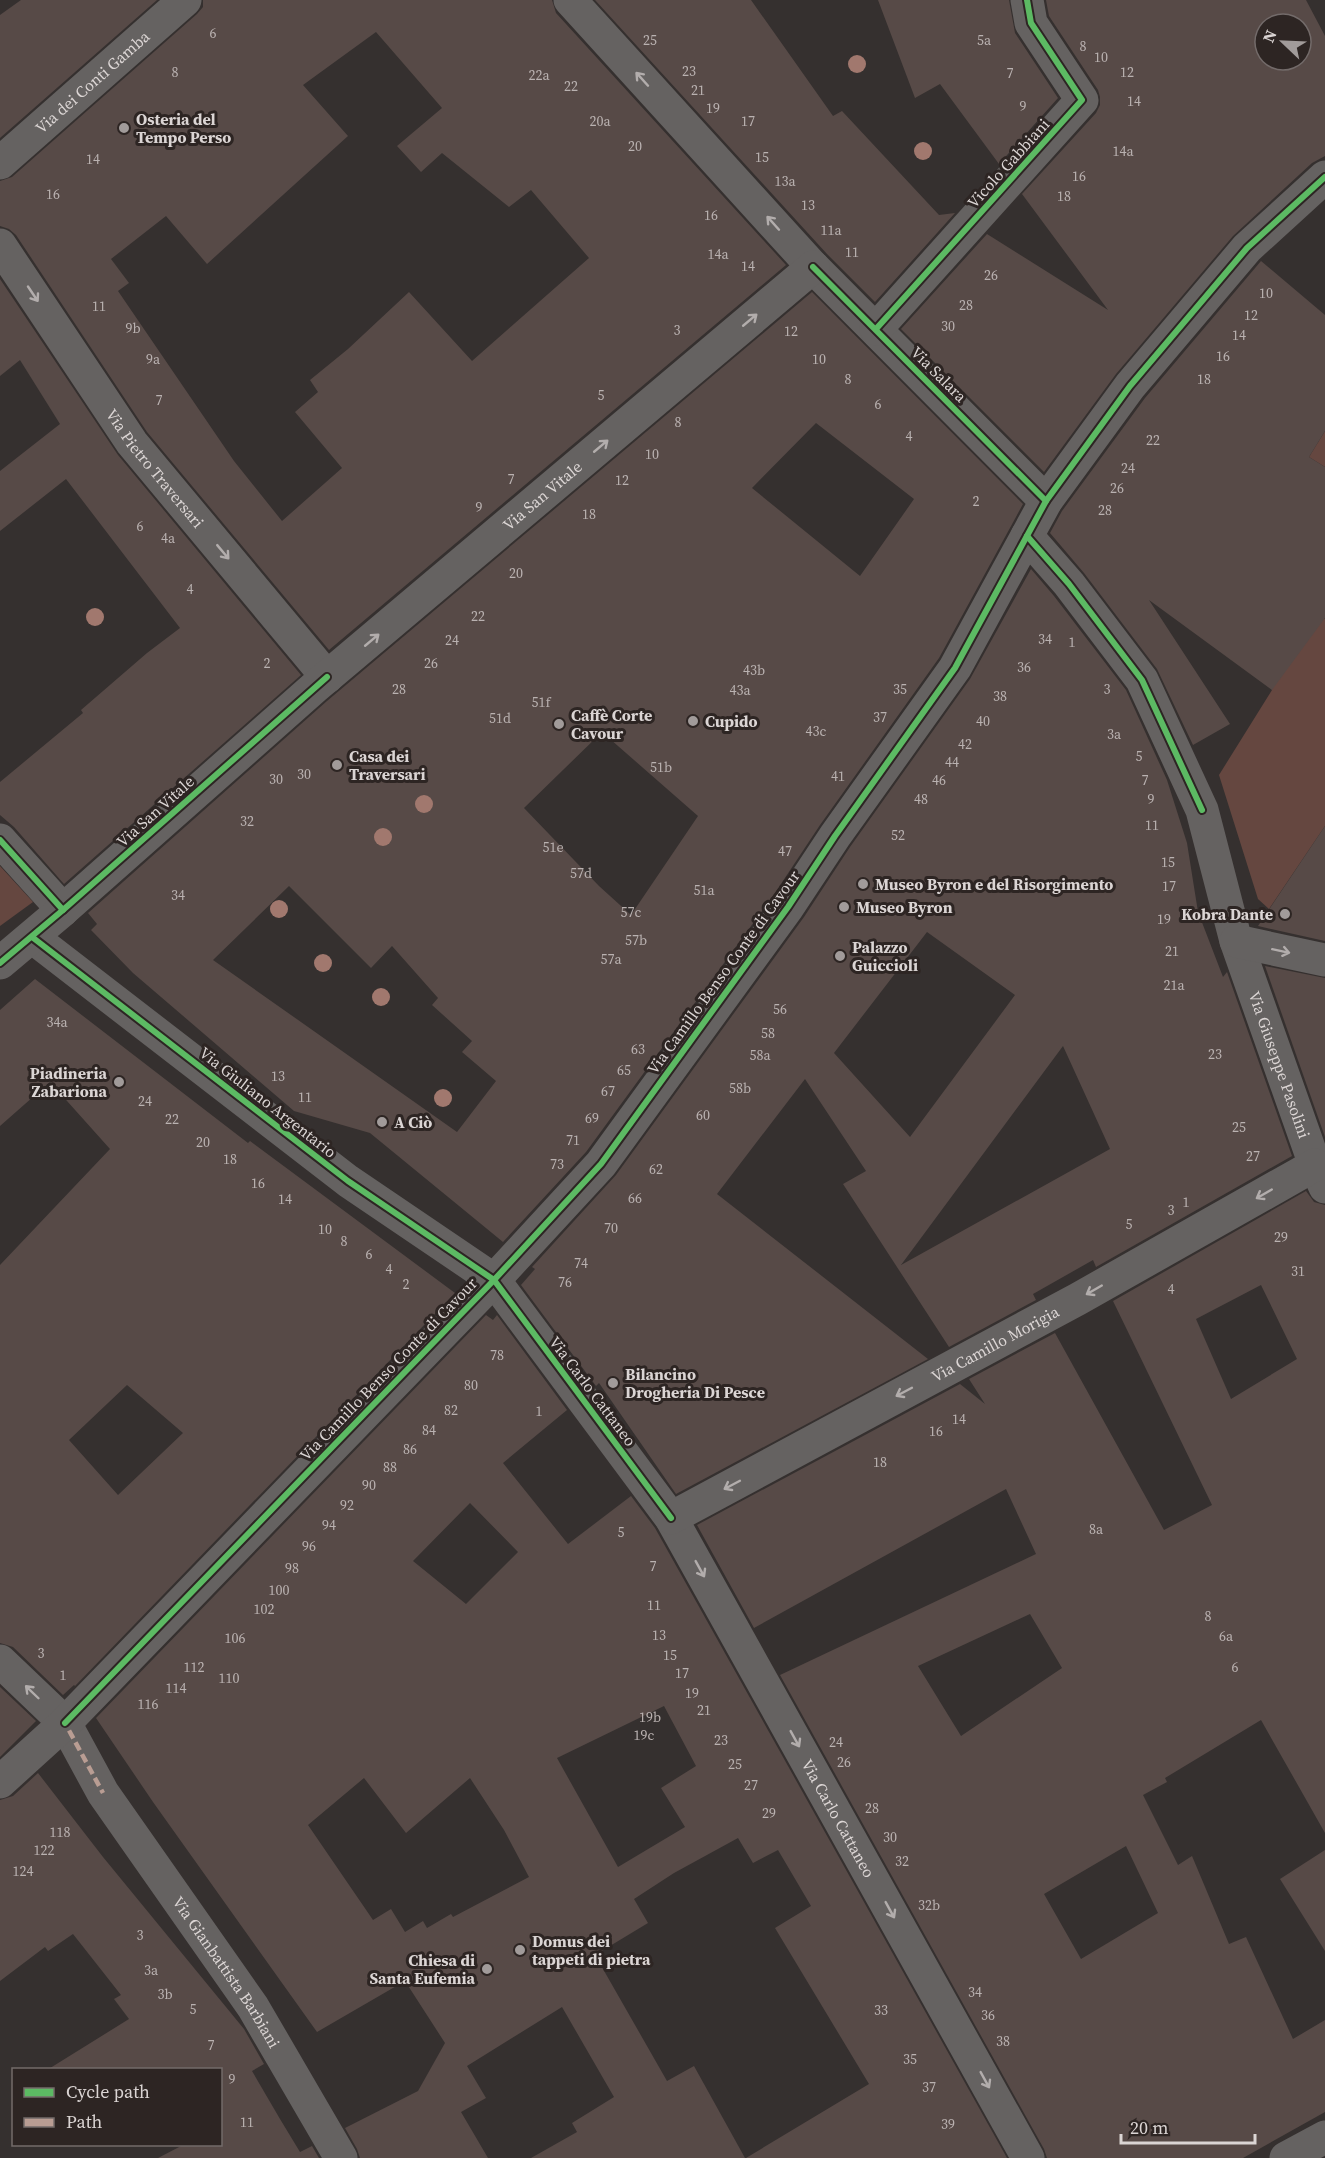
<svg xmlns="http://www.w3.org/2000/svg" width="1325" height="2158" font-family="'Source Serif 4',serif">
  <rect width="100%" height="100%" fill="#35302f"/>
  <g fill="#654740">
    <path d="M 1325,431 L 1325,467 L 1309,457 Z"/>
    <path d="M 1235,563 L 1325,619 L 1325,826 L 1269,909 L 1258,899 L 1219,775 L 1272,690 Z"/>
    <path d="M 0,866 L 33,902 L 0,926 Z"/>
  </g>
  <g fill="#574a47" fill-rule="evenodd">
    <path d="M 21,0 L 157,0 L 0,138 L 0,15 Z"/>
    <path d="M 203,0 L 552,0 L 556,13 L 786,265 L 329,650 L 147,432 L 16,235 L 9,229 L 0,226 L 0,181 L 12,177 L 197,14 L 203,7 ZM 376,32 L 442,108 L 397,146 L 421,172 L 442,153 L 509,207 L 531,190 L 589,258 L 472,361 L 409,292 L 348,349 L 310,380 L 318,392 L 295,412 L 342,468 L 282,521 L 234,461 L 118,291 L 129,283 L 111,259 L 166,216 L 207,264 L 348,136 L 303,85 Z"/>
    <path d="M 595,0 L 751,0 L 833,116 L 842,111 L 939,215 L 955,213 L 875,302 L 827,254 Z"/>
    <path d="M 878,0 L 1009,0 L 1015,33 L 1058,98 L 999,164 L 940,84 L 915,98 Z"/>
    <path d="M 1046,0 L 1306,0 L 1325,36 L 1325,156 L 1312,163 L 1233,236 L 1116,374 L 1044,472 L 901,329 L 987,234 L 1108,310 L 1022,194 L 1096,113 L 1100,105 L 1100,97 L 1098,90 L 1049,16 ZM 1265,24 L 1301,24 L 1301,60 L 1265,60 Z"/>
    <path d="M 1261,261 L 1325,315 L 1325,431 L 1309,457 L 1325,467 L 1325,618 L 1272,690 L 1149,600 L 1230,724 L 1193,745 L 1157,669 L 1084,573 L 1050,533 L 1062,511 L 1145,398 Z"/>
    <path d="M 0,279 L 118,455 L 301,675 L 64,884 L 14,827 L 0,815 L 0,782 L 83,713 L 81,710 L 147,653 L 180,628 L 66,479 L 0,531 L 0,471 L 60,424 L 20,360 L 0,376 Z"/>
    <path d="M 812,292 L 1023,504 L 939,658 L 820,825 L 773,896 L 586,1152 L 503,1242 L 370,1133 L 294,1111 L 133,973 L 91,930 L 97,924 L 88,913 L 327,701 ZM 816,423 L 914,499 L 860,576 L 752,488 ZM 602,732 L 698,816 L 631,915 L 599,886 L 524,808 ZM 289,886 L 371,968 L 392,946 L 438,998 L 432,1005 L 472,1041 L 462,1052 L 496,1081 L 457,1132 L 213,960 Z"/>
    <path d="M 1031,569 L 1054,596 L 1126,690 L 1167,780 L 1187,843 L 1198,912 L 1223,977 L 1227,972 L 1292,1156 L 1096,1267 L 1093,1260 L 1033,1294 L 1036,1300 L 949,1347 L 843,1184 L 866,1171 L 805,1079 L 717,1194 L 928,1359 L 676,1494 L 599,1383 L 596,1386 L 521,1285 L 535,1269 L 532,1267 L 616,1175 L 804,917 L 850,847 L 970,679 ZM 927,932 L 1015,995 L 910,1137 L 834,1053 ZM 1063,1046 L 1110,1149 L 901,1265 Z"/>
    <path d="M 1325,826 L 1325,941 L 1258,926 Z"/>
    <path d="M 1265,966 L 1325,978 L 1325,1137 Z"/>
    <path d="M 35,979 L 248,1143 L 250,1141 L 455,1293 L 75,1686 L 74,1685 L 63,1695 L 13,1647 L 0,1643 L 0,1265 L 110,1149 L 50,1082 L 0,1126 L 0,1010 ZM 127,1385 L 183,1433 L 118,1495 L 69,1440 Z"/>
    <path d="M 1306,1191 L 1314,1202 L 1325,1205 L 1325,1833 L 1261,1720 L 1165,1778 L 1167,1782 L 1143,1795 L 1178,1865 L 1192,1856 L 1229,1944 L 1246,1937 L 1293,2039 L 1325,2020 L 1325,2112 L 1243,2158 L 1047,2158 L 1044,2149 L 780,1675 L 1036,1554 L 1006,1489 L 754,1628 L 697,1525 L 960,1384 L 985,1404 L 969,1379 L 1055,1333 L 1164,1530 L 1212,1505 L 1113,1301 ZM 1261,1285 L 1297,1359 L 1231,1399 L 1196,1319 ZM 1030,1614 L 1062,1668 L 961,1736 L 918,1666 ZM 1126,1846 L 1158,1913 L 1081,1959 L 1044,1894 Z"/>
    <path d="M 486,1315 L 493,1320 L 497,1315 L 567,1410 L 503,1463 L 568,1544 L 631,1496 L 655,1528 L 1007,2158 L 746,2158 L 869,2084 L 775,1928 L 811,1906 L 778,1850 L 753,1863 L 738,1838 L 674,1873 L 634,1899 L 648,1923 L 595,1955 L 667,2081 L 694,2066 L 745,2158 L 531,2158 L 577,2132 L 572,2123 L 614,2097 L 562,2007 L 467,2066 L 486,2098 L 461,2112 L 488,2158 L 360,2158 L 357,2149 L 345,2128 L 418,2091 L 445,2043 L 405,1981 L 317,2032 L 153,1802 L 96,1718 ZM 470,1503 L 518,1552 L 466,1604 L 413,1561 ZM 664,1706 L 696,1766 L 661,1788 L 685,1827 L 618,1867 L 557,1758 ZM 364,1778 L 406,1833 L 470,1778 L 504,1830 L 529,1877 L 453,1917 L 451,1914 L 427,1928 L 423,1921 L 405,1932 L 391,1909 L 373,1920 L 308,1825 Z"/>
    <path d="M 0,1687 L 36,1721 L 0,1757 Z"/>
    <path d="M 38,1773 L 103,1857 L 244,2029 L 264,2064 L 252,2071 L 280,2119 L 300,2152 L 312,2146 L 319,2158 L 158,2158 L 183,2145 L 220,2145 L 220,2070 L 47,2070 L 129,2019 L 114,1999 L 121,1995 L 73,1934 L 48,1951 L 45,1947 L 0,1981 L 0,1800 L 13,1796 Z"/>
    <path d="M 1325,1850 L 1325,1951 L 1280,1879 Z"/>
  </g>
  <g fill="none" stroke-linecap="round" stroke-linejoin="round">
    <g stroke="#656261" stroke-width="33">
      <path d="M 570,0 L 813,267 L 1046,501"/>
      <path id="s1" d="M 0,163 L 185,0"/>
      <path id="s2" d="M 0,245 L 132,443 L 327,677"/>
      <path d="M 876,329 L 1082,100 L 1031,23 L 1027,0"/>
      <path id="s3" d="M 1027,536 L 1069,584 L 1142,680 L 1202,810 L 1236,941 L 1315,1165 L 1325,1187"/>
      <path d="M 0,840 L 63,910"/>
      <path id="s4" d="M 32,937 L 348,1181 L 494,1280 L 671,1518 L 1028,2158"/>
      <path d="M 1236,941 L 1325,960"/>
      <path id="s5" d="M 0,963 L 63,910 L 315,687 L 813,267"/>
      <path id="s6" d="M 671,1518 L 1078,1299 L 1315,1165"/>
      <path id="s7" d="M 0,1661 L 65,1723 L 103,1793 L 253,2007 L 341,2158"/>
      <path d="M 0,1782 L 65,1723 L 494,1280 L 601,1164 L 788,907 L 835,836 L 955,668 L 1046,501 L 1130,386 L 1247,248 L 1325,177"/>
      <path d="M 1286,2158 L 1325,2137"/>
    </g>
    <path stroke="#b99d93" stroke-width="4.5" stroke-dasharray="9 4.5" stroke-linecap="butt" d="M 68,1719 L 65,1723 L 103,1793"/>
    <defs>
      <g id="cycleway">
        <path d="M 813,267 L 1046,501"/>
        <path d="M 876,329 L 1082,100 L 1031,23 L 1027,0"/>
        <path d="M 1027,536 L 1069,584 L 1142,680 L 1202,810"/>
        <path d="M 0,840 L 63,910"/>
        <path d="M 32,937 L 348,1181 L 494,1280 L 671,1518"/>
        <path d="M 0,963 L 63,910 L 327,677"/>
        <path d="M 65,1723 L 494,1280 L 601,1164 L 788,907 L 835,836 L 955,668 L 1046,501 L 1130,386 L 1247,248 L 1325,177"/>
      </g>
    </defs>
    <use href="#cycleway" stroke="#2d2523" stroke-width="10"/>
    <use href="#cycleway" stroke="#5cba63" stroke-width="6"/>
  </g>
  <g fill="#a1786e">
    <circle cx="857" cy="64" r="9"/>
    <circle cx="923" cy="151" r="9"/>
    <circle cx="95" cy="617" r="9"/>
    <circle cx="424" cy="804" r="9"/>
    <circle cx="383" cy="837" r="9"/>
    <circle cx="279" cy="909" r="9"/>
    <circle cx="323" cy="963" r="9"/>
    <circle cx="381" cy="997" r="9"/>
    <circle cx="443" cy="1098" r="9"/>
  </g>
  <defs><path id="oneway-shaft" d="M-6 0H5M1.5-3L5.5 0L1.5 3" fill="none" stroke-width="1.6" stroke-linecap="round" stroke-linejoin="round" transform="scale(1.5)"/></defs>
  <g stroke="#b2adac">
    <use href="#oneway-shaft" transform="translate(642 79) rotate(-132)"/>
    <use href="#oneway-shaft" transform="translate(773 223) rotate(-132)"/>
    <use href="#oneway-shaft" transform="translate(33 294) rotate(56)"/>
    <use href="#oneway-shaft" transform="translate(750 320) rotate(-40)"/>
    <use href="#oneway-shaft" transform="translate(601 446) rotate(-40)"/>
    <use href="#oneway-shaft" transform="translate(223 552) rotate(50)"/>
    <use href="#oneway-shaft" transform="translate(372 640) rotate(-40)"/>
    <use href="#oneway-shaft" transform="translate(1281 951) rotate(12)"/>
    <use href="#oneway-shaft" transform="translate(1264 1194) rotate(150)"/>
    <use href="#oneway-shaft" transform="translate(1094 1290) rotate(150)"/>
    <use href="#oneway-shaft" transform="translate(904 1392) rotate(152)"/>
    <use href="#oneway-shaft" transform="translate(732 1485) rotate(152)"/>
    <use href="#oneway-shaft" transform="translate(700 1569) rotate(61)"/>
    <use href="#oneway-shaft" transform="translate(32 1692) rotate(-136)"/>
    <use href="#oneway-shaft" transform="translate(795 1739) rotate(61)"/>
    <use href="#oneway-shaft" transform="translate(890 1910) rotate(61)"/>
    <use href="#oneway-shaft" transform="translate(985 2080) rotate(61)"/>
  </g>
  <g fill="#a19b9a" stroke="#2d2523" stroke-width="2">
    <circle cx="124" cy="128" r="6"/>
    <circle cx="693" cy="721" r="6"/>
    <circle cx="559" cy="724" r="6"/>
    <circle cx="337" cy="765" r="6"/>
    <circle cx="863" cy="884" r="6"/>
    <circle cx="844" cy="907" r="6"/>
    <circle cx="1285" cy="914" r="6"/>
    <circle cx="840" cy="956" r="6"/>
    <circle cx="119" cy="1082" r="6"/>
    <circle cx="382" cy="1122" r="6"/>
    <circle cx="613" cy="1383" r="6"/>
    <circle cx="520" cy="1950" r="6"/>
    <circle cx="487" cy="1969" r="6"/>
  </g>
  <g text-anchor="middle" stroke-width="6" stroke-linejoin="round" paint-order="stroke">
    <g font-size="14" fill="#bab2b1">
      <text x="213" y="38">6</text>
      <text x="650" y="45">25</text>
      <text x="984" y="45">5a</text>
      <text x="1083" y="51">8</text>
      <text x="1101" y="62">10</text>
      <text x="689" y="76">23</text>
      <text x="175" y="77">8</text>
      <text x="1127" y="77">12</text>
      <text x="1010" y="78">7</text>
      <text x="539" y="80">22a</text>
      <text x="571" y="91">22</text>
      <text x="698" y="95">21</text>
      <text x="1134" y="106">14</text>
      <text x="1023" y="111">9</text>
      <text x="713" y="113">19</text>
      <text x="600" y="126">20a</text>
      <text x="748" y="126">17</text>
      <text x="635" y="151">20</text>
      <text x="1123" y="156">14a</text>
      <text x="762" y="162">15</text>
      <text x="93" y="164">14</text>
      <text x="1079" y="181">16</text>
      <text x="785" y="186">13a</text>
      <text x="53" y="199">16</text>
      <text x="1064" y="201">18</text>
      <text x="808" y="210">13</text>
      <text x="711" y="220">16</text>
      <text x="831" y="235">11a</text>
      <text x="852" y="257">11</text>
      <text x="718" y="259">14a</text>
      <text x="748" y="271">14</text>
      <text x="991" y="280">26</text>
      <text x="1266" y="298">10</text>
      <text x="966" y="310">28</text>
      <text x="99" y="311">11</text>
      <text x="1251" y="320">12</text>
      <text x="948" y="331">30</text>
      <text x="133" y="333">9b</text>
      <text x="677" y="335">3</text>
      <text x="791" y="336">12</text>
      <text x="1239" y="340">14</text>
      <text x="1223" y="361">16</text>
      <text x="153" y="364">9a</text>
      <text x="819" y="364">10</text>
      <text x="848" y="384">8</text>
      <text x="1204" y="384">18</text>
      <text x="601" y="400">5</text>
      <text x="159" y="405">7</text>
      <text x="878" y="409">6</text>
      <text x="678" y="427">8</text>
      <text x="909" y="441">4</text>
      <text x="1153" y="445">22</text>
      <text x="652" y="459">10</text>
      <text x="1128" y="473">24</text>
      <text x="511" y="484">7</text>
      <text x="622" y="485">12</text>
      <text x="1117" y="493">26</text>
      <text x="976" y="506">2</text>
      <text x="479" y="512">9</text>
      <text x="1105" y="515">28</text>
      <text x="589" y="519">18</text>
      <text x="140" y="531">6</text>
      <text x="168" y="543">4a</text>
      <text x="516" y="578">20</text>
      <text x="190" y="594">4</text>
      <text x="478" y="621">22</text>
      <text x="1045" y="644">34</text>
      <text x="452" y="645">24</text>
      <text x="1072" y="647">1</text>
      <text x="267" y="668">2</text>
      <text x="431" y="668">26</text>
      <text x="1024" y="672">36</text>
      <text x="754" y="675">43b</text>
      <text x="399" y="694">28</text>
      <text x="900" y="694">35</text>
      <text x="1107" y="694">3</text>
      <text x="740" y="695">43a</text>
      <text x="1000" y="701">38</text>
      <text x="541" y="707">51f</text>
      <text x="880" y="722">37</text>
      <text x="500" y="723">51d</text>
      <text x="983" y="726">40</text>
      <text x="816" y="736">43c</text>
      <text x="1114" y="739">3a</text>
      <text x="965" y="749">42</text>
      <text x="1139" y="761">5</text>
      <text x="952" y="767">44</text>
      <text x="661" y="772">51b</text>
      <text x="304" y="779">30</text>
      <text x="838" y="781">41</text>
      <text x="276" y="784">30</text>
      <text x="939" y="785">46</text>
      <text x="1145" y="785">7</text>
      <text x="921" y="804">48</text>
      <text x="1151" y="804">9</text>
      <text x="247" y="826">32</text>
      <text x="1152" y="830">11</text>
      <text x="898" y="840">52</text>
      <text x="553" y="852">51e</text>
      <text x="785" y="856">47</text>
      <text x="1168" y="867">15</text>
      <text x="581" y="878">57d</text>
      <text x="1169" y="891">17</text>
      <text x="704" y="895">51a</text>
      <text x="178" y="900">34</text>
      <text x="631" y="917">57c</text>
      <text x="1164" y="924">19</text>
      <text x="636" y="945">57b</text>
      <text x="1172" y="956">21</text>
      <text x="611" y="964">57a</text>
      <text x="1174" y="990">21a</text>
      <text x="780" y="1014">56</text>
      <text x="57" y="1027">34a</text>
      <text x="768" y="1038">58</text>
      <text x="638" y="1054">63</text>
      <text x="1215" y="1059">23</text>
      <text x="760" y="1060">58a</text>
      <text x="624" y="1075">65</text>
      <text x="278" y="1081">13</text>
      <text x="740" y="1093">58b</text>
      <text x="608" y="1096">67</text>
      <text x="305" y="1102">11</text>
      <text x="145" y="1106">24</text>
      <text x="703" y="1120">60</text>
      <text x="592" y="1123">69</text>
      <text x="172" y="1124">22</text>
      <text x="1239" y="1132">25</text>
      <text x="573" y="1145">71</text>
      <text x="203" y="1147">20</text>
      <text x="1253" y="1161">27</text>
      <text x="230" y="1164">18</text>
      <text x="557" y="1169">73</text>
      <text x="656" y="1174">62</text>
      <text x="258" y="1188">16</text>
      <text x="635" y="1203">66</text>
      <text x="285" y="1204">14</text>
      <text x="1186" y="1207">1</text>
      <text x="1171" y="1215">3</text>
      <text x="1129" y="1229">5</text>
      <text x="611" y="1233">70</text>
      <text x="325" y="1234">10</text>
      <text x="1281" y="1242">29</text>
      <text x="344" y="1246">8</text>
      <text x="369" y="1259">6</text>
      <text x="581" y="1268">74</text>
      <text x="389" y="1274">4</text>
      <text x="1298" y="1276">31</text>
      <text x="565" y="1287">76</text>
      <text x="406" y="1289">2</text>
      <text x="1171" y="1294">4</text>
      <text x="497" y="1360">78</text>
      <text x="471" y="1390">80</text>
      <text x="451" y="1415">82</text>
      <text x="539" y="1416">1</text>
      <text x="959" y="1424">14</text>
      <text x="429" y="1435">84</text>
      <text x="936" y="1436">16</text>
      <text x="410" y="1454">86</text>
      <text x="880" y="1467">18</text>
      <text x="390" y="1472">88</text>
      <text x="369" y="1490">90</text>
      <text x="347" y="1510">92</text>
      <text x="329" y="1530">94</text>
      <text x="1096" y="1534">8a</text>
      <text x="621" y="1537">5</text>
      <text x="309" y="1551">96</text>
      <text x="653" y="1571">7</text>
      <text x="292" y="1573">98</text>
      <text x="279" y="1595">100</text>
      <text x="654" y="1610">11</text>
      <text x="264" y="1614">102</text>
      <text x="1208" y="1621">8</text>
      <text x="659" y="1640">13</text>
      <text x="1226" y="1641">6a</text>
      <text x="235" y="1643">106</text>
      <text x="41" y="1658">3</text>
      <text x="670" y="1660">15</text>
      <text x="194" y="1672">112</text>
      <text x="1235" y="1672">6</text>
      <text x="682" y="1678">17</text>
      <text x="63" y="1680">1</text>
      <text x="229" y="1683">110</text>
      <text x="176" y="1693">114</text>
      <text x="692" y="1698">19</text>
      <text x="148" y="1709">116</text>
      <text x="704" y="1715">21</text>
      <text x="650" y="1722">19b</text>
      <text x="644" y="1740">19c</text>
      <text x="721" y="1745">23</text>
      <text x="836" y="1747">24</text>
      <text x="844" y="1767">26</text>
      <text x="735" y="1769">25</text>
      <text x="751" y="1790">27</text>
      <text x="872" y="1813">28</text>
      <text x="769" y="1818">29</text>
      <text x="60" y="1837">118</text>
      <text x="890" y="1842">30</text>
      <text x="44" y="1855">122</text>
      <text x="902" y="1866">32</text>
      <text x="23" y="1876">124</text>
      <text x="929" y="1910">32b</text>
      <text x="140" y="1940">3</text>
      <text x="151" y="1975">3a</text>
      <text x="975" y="1997">34</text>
      <text x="165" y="1999">3b</text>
      <text x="193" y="2014">5</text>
      <text x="881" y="2015">33</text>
      <text x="988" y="2020">36</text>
      <text x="1003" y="2046">38</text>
      <text x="211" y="2050">7</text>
      <text x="910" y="2064">35</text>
      <text x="232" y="2084">9</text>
      <text x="929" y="2092">37</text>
      <text x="247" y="2127">11</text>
      <text x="948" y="2129">39</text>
    </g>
    <g font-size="16" fill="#dbd5d4" stroke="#2d2523">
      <text dy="6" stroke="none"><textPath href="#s1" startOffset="123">Via dei Conti Gamba</textPath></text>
      <text transform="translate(1008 163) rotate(-48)" y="6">Vicolo Gabbiani</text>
      <text transform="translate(939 374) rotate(45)" y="6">Via Salara</text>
      <text dy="6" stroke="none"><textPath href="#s2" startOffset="272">Via Pietro Traversari</textPath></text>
      <text dy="6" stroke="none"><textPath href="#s5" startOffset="716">Via San Vitale</textPath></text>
      <text transform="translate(155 811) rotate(-42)" y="6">Via San Vitale</text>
      <text transform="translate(723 972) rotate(-54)" y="6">Via Camillo Benso Conte di Cavour</text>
      <text dy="6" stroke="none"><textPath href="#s3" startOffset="594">Via Giuseppe Pasolini</textPath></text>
      <text transform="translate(268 1102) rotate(38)" y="6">Via Giuliano Argentario</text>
      <text dy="6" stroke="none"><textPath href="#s6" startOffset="368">Via Camillo Morigia</textPath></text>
      <text transform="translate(388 1369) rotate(-46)" y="6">Via Camillo Benso Conte di Cavour</text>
      <text transform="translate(593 1391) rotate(53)" y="6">Via Carlo Cattaneo</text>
      <text dy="6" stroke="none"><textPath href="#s4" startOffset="1216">Via Carlo Cattaneo</textPath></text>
      <text dy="6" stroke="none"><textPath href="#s7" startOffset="387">Via Gianbattista Barbiani</textPath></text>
    </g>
    <g font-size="16" font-weight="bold" fill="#dbd5d4" stroke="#2d2523" text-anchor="start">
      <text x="136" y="125">Osteria del<tspan x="136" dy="18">Tempo Perso</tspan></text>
      <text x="571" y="721">Caffè Corte<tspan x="571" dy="18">Cavour</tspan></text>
      <text x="705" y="727">Cupido</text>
      <text x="349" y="762">Casa dei<tspan x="349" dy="18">Traversari</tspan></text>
      <text x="875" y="890">Museo Byron e del Risorgimento</text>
      <text x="856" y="913">Museo Byron</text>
      <text x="1273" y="920" text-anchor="end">Kobra Dante</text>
      <text x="852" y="953">Palazzo<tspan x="852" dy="18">Guiccioli</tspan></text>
      <text x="107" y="1079" text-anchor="end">Piadineria<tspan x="107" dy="18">Zabariona</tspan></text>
      <text x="394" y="1128">A Ciò</text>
      <text x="625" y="1380">Bilancino<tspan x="625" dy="18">Drogheria Di Pesce</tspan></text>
      <text x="532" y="1947">Domus dei<tspan x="532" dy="18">tappeti di pietra</tspan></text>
      <text x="475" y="1966" text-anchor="end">Chiesa di<tspan x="475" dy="18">Santa Eufemia</tspan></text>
    </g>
  </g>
  <rect x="12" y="2068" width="210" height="78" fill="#2d2523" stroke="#736b6a" stroke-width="1.5"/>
  <rect x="24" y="2088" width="30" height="9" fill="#5cba63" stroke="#736b6a" stroke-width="1.5"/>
  <text x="66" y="2098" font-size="18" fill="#dbd5d4">Cycle path</text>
  <rect x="24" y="2118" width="30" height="9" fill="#b99d93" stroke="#736b6a" stroke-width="1.5"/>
  <text x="66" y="2128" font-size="18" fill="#dbd5d4">Path</text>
  <g transform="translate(1283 42) rotate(293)"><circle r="28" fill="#2d2523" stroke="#736b6a" stroke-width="1.5"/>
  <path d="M0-4.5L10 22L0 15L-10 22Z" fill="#a19b9a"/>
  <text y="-9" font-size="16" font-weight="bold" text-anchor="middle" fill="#dbd5d4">N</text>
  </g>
  <path d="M1121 2134v9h134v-9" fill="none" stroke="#dbd5d4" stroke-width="3"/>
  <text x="1130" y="2134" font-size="18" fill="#dbd5d4" stroke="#2d2523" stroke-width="4.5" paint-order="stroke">20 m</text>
</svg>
